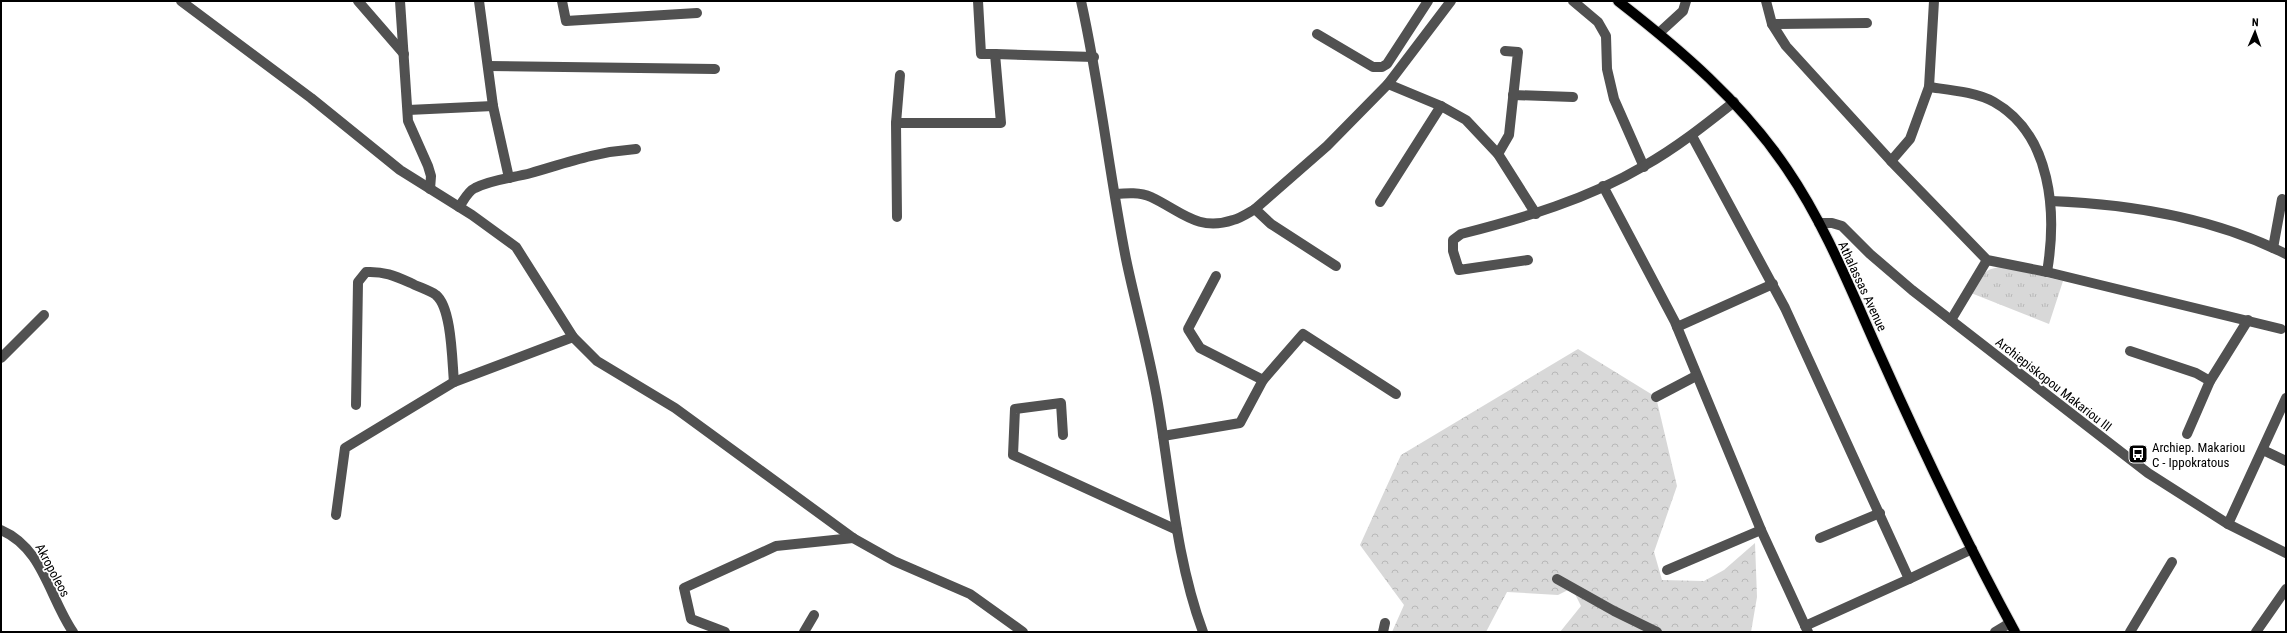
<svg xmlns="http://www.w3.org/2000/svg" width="2287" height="633" font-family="'Roboto Condensed',sans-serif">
  <defs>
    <pattern id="grass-tufts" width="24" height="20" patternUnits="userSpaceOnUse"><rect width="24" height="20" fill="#d8d8d8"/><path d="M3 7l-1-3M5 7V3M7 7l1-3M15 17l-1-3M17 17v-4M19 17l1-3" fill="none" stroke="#b8b8b8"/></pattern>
    <pattern id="forest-crowns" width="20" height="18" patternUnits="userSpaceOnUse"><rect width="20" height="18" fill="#d8d8d8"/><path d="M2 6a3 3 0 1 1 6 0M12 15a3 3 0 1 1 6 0" fill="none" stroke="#b8b8b8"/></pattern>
  </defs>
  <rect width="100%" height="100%" fill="#fff"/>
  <path fill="url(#grass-tufts)" d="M 2003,267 L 2063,281 L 2049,324 L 1971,293 C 1981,277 1982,268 2003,267 Z"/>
  <path fill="url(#forest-crowns)" d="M 1578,349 L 1656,397 L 1677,486 L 1654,552 L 1662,580 L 1704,581 L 1724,570 L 1755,543 L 1757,597 L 1751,632 L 1560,632 L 1581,606 L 1572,588 L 1558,595 L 1507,592 L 1486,632 L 1392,632 L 1404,605 L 1360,545 L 1401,455 Z"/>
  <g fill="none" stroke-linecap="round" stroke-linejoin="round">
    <defs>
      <path id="major" d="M 1618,1 C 1681,50 1742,102 1787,169 C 1826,226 1852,293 1880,355 C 1922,449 1966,542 2015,632"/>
    </defs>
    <use href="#major" stroke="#dbdbdb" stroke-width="12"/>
    <g stroke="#515151" stroke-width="10">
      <path d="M 181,1 L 311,98 L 400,170 L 472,215 L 516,247 L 573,337 L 597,361 L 675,408 L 853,538 L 894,561 L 970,594 L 1023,632"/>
      <path d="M 358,1 L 404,54"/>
      <path d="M 400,1 L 408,121 L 428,166 L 431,176 L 430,189"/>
      <path d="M 479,1 L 493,106 L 509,178"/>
      <path d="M 562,1 L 566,21 L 697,13"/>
      <path d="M 1081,1 C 1100,86 1109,173 1126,259 C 1136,307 1150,355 1158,404 C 1171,481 1176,559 1203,632"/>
      <path d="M 1573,1 L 1598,22 L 1606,36 L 1607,69 L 1614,99 L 1644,167"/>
      <path d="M 1766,1 L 1772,24 L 1786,46 L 1891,161 L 1987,260 L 2047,272 L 2281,329"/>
      <path d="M 1772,24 L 1867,23"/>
      <path d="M 1659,33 L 1683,11 L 1686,1"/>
      <path d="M 1317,34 L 1373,67 L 1382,67 L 1387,64 L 1428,1"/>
      <path d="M 995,54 L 1094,57"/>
      <path d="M 488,66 L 715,69"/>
      <path d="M 1388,84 L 1441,106 L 1466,120 L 1498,154 L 1536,214"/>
      <path d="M 1929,87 C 1950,90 1976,92 1994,102 C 2052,135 2057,213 2047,272"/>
      <path d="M 1513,95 L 1573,97"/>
      <path d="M 408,110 L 493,106"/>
      <path d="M 896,123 L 1001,123 L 995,54 L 981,54 L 978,1"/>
      <path d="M 1692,136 L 1785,308 L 1909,579 L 1972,549"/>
      <path d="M 1498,154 L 1509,135 L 1518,52 L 1505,51"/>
      <path d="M 1891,161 L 1910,139 L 1929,87 L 1934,1"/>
      <path d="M 1603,186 L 1675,322 L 1761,530 L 1808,632"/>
      <path d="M 1115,194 C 1127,193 1140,192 1151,197 C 1181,211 1198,232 1233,220 C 1241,218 1248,213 1255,209"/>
      <path d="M 2051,201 C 2131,204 2214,218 2286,254"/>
      <path d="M 1380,202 L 1441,106"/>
      <path d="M 459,207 C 464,200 468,191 475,188 C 492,179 513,178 531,173 C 569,162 596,152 636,149"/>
      <path d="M 897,217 L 896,123 L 900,75"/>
      <path d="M 1819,223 L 1832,223 L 1842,226 L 1870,254 L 1912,290 L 2148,473 L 2228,524 L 2286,553"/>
      <path d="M 2273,248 L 2282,199"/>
      <path d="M 1528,260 L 1459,270 L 1453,251 L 1453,240 L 1461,234 C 1524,218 1588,199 1644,166 C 1676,148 1705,125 1734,102"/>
      <path d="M 1336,266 L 1271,224 L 1255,209 L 1327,146 L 1388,84 L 1451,1"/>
      <path d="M 1216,276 L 1188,329 L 1200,348 L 1263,380"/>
      <path d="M 1951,320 L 1987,260"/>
      <path d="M 1677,327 L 1773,284"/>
      <path d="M 2130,351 L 2196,373 L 2210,381"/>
      <path d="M 1,358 L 44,315"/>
      <path d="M 1656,397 L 1696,376"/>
      <path d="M 356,405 L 358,282 L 366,272 C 384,271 395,276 411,283 C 418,287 429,290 436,295 C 452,308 452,362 454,382"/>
      <path d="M 2187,434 L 2210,381 L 2248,320"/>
      <path d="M 1063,435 L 1061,403 L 1015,409 L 1013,455 L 1177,530"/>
      <path d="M 1163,436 L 1240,423 L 1263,380 L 1303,334 L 1396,394"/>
      <path d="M 2263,450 L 2286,461"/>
      <path d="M 336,515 L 345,448 L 454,382 L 573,337"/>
      <path d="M 2228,524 L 2286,398"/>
      <path d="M 1,530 C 43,548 49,597 73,632"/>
      <path d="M 1820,538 L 1880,513"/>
      <path d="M 1667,570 L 1761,530"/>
      <path d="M 1557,579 L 1614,611 L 1657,632"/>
      <path d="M 1805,626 L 1909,579"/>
      <path d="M 725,632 L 691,619 L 684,588 L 776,546 L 853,538"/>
      <path d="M 804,632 L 814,615"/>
      <path d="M 1383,632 L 1385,623"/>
      <path d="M 1995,632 L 2010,623"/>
      <path d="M 2130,632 L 2172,562"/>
      <path d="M 2256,632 L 2286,589"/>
    </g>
    <use href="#major" stroke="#000" stroke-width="10"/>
  </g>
  <defs>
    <symbol id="bus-square" viewBox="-11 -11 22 22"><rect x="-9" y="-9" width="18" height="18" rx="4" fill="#000" stroke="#fff"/><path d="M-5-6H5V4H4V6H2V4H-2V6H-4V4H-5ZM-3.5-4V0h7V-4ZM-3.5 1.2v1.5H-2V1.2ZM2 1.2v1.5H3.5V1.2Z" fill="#fff"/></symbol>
  </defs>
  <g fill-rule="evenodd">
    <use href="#bus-square" x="2127" y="443" width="22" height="22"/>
  </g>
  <g text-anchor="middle" stroke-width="3.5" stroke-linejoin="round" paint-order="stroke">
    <g font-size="13" fill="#000" stroke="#fff">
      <text transform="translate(1863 286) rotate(65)" y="5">Athalassas Avenue</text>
      <text transform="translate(2054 384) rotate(38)" y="5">Archiepiskopou Makariou III</text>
      <text transform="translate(53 570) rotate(62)" y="5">Akropoleos</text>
    </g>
    <g font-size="13" fill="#000" stroke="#fff" text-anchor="start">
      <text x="2152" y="452">Archiep. Makariou<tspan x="2152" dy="15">C - Ippokratous</tspan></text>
    </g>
  </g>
  <rect width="2287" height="633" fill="none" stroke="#000000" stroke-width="4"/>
  <g transform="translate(2255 32) rotate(2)" stroke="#ffffff" stroke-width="3" paint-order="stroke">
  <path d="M0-3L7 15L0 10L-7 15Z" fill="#000000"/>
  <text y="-6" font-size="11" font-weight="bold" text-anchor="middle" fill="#000000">N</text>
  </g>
</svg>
